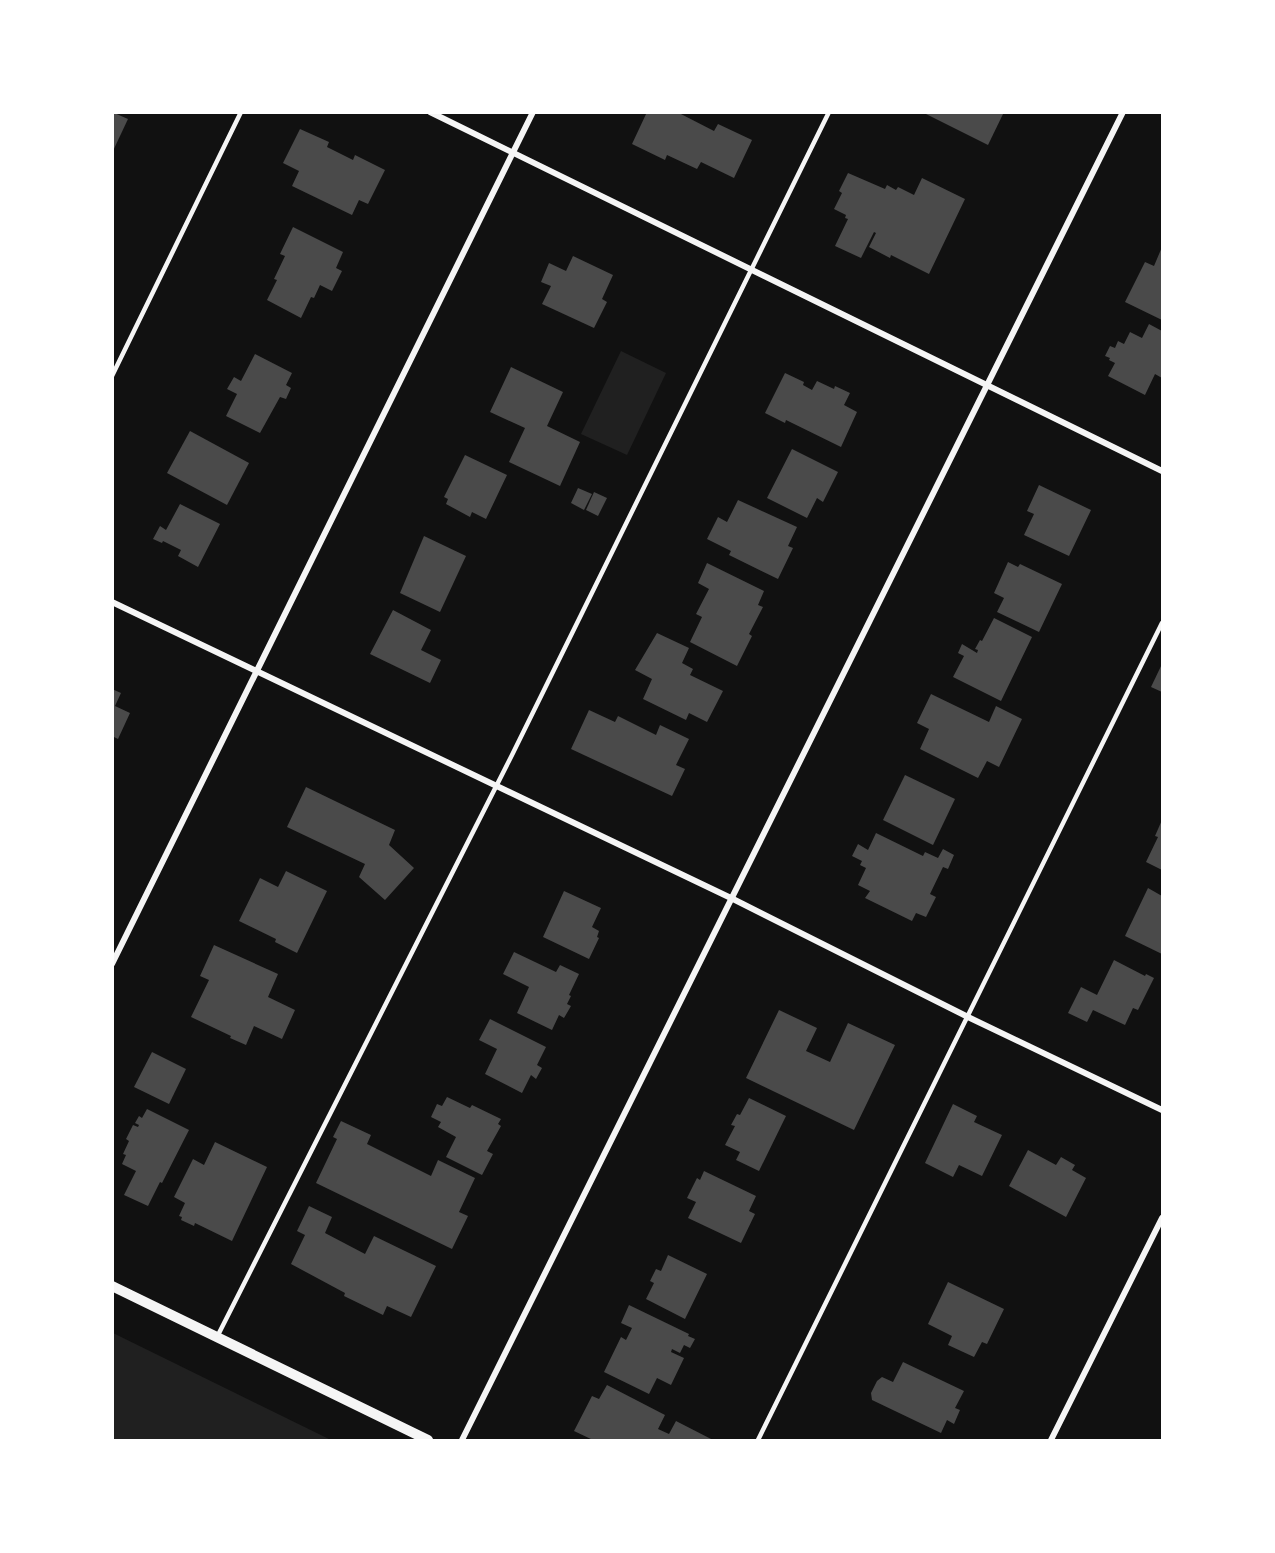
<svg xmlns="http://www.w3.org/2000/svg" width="1275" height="1553" font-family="'PT Sans Narrow',sans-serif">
  <rect width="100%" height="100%" fill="#111"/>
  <g fill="#202020">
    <path d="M 621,351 L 666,373 L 627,455 L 581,434 Z"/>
    <path d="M 112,1333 L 113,1333 L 331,1440 L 113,1440 Z"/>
  </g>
  <g fill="#4a4a4a">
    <path d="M 112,112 L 128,119 L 112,153 Z"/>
    <path d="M 647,112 L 677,112 L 714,131 L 718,124 L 752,140 L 734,178 L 701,162 L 697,169 L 667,155 L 665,160 L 632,144 Z"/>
    <path d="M 927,112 L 1004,112 L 988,145 L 926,114 Z"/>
    <path d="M 300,129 L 329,142 L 327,147 L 353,160 L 355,155 L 385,170 L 368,204 L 359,200 L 352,215 L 292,186 L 299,171 L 283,163 Z"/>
    <path d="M 848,173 L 885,189 L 887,185 L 896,190 L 898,187 L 914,195 L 922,178 L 965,199 L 929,274 L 891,255 L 890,258 L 869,247 L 876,233 L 874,232 L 861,258 L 835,246 L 848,219 L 845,218 L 846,215 L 834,209 L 842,193 L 839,191 Z"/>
    <path d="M 293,227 L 343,252 L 336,268 L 342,271 L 332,291 L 320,285 L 314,298 L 311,297 L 301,318 L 267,300 L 277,280 L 274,279 L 285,256 L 280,254 Z"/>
    <path d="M 1162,247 L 1162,320 L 1125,302 L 1145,262 L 1154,266 Z"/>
    <path d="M 573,256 L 613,275 L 602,299 L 607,302 L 594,328 L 542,304 L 551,286 L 541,282 L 549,263 L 566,271 Z"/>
    <path d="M 1149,324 L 1162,331 L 1162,378 L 1155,374 L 1145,395 L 1108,376 L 1115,363 L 1109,360 L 1110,358 L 1105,356 L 1110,346 L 1115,348 L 1118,341 L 1124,344 L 1130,332 L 1142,338 Z"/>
    <path d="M 255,354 L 292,373 L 286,385 L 291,388 L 286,399 L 280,397 L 260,433 L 226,416 L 237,394 L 227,389 L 234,377 L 241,381 Z"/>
    <path d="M 511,367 L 563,392 L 547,426 L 580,442 L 560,486 L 509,462 L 525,428 L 490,412 Z"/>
    <path d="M 785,373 L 804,382 L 803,385 L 812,390 L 817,381 L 834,389 L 835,386 L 850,393 L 844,405 L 857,412 L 841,447 L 786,420 L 785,423 L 765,413 Z"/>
    <path d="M 190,431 L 249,463 L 227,505 L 167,473 Z"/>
    <path d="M 792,449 L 838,472 L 823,502 L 817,498 L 807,518 L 767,498 Z"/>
    <path d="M 465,455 L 507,475 L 486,519 L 472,512 L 470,517 L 446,504 L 448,499 L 444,497 Z"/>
    <path d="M 1039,485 L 1091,510 L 1069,556 L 1024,535 L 1034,514 L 1027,511 Z"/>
    <path d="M 578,488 L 592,494 L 584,510 L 571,503 Z"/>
    <path d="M 594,492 L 607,498 L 598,516 L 586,510 Z"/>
    <path d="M 738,500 L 797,527 L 788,546 L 793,548 L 778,579 L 729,555 L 731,551 L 707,539 L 718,517 L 727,522 Z"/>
    <path d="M 180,504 L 220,524 L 198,567 L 178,556 L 181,550 L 163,541 L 162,543 L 153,539 L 160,526 L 166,530 Z"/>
    <path d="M 424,536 L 466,556 L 440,612 L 400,593 Z"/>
    <path d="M 1008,562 L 1018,567 L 1020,564 L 1062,584 L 1039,632 L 997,612 L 1004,598 L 994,593 Z"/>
    <path d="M 707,563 L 764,591 L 758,605 L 763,607 L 749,634 L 752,636 L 737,666 L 690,642 L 702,617 L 696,614 L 709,589 L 698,583 Z"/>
    <path d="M 393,610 L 431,630 L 421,650 L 441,660 L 430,683 L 370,654 Z"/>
    <path d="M 994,618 L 1032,637 L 1001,701 L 953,677 L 964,656 L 958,653 L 962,644 L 977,653 L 978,650 L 975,649 L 980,640 L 982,641 Z"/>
    <path d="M 657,633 L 689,648 L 682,663 L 693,669 L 690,675 L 723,691 L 707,722 L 689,713 L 686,720 L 643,699 L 652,679 L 635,670 Z"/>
    <path d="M 1162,664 L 1162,692 L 1151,687 Z"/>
    <path d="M 112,689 L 121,693 L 115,706 L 130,713 L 118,739 L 112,736 Z"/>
    <path d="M 931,694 L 989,722 L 996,706 L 1022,719 L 999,767 L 987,761 L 978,778 L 920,749 L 929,729 L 917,723 Z"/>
    <path d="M 589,710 L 615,722 L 618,716 L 656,735 L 660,725 L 689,739 L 676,765 L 685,769 L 672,796 L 571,749 Z"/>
    <path d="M 905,775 L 955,799 L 933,845 L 883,820 Z"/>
    <path d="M 306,787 L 395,830 L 389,845 L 414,868 L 385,900 L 359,877 L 365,864 L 287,827 Z"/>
    <path d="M 1162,820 L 1162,870 L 1146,862 L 1158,837 L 1155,836 Z"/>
    <path d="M 876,833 L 923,856 L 925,852 L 938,858 L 943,849 L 954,855 L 948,869 L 943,867 L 930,894 L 936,897 L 926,917 L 916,913 L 912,921 L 865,898 L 870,891 L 858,885 L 866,868 L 860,865 L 862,861 L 852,856 L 858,844 L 868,850 Z"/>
    <path d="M 286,871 L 327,891 L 297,953 L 275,942 L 276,939 L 239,921 L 260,878 L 278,887 Z"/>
    <path d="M 1148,888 L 1162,896 L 1162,954 L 1125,936 Z"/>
    <path d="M 564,891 L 601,908 L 592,927 L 599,931 L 597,937 L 599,938 L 589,959 L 543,937 Z"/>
    <path d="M 214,945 L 278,974 L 268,997 L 295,1010 L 282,1039 L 254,1026 L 246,1045 L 230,1038 L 231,1036 L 191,1017 L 209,980 L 200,976 Z"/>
    <path d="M 514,952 L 556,972 L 560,965 L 579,974 L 569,995 L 571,996 L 567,1004 L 571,1006 L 564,1018 L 559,1015 L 552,1030 L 517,1013 L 529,987 L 503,974 Z"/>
    <path d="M 1114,960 L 1145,976 L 1146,974 L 1154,978 L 1138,1010 L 1133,1008 L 1125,1025 L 1093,1010 L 1087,1022 L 1068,1013 L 1081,987 L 1097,995 Z"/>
    <path d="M 779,1010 L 817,1028 L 806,1051 L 830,1062 L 848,1023 L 895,1045 L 854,1130 L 746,1078 Z"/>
    <path d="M 490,1019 L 546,1047 L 537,1065 L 542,1068 L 536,1079 L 531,1075 L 522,1093 L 485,1074 L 497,1049 L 479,1040 Z"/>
    <path d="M 152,1052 L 186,1069 L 169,1104 L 134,1087 Z"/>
    <path d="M 447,1097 L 470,1108 L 472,1105 L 501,1119 L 498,1124 L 501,1126 L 487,1151 L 493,1154 L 482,1175 L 446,1157 L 456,1137 L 438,1127 L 441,1122 L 431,1117 L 437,1104 L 442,1106 Z"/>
    <path d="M 749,1098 L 786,1116 L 759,1171 L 736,1160 L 740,1152 L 725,1145 L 735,1126 L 731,1125 L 737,1114 L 740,1115 Z"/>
    <path d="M 953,1104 L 977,1116 L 974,1122 L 1002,1135 L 982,1176 L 959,1165 L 953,1177 L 925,1163 Z"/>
    <path d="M 147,1109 L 189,1130 L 162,1183 L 160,1182 L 148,1206 L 124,1195 L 136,1171 L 122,1164 L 126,1155 L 123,1154 L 129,1141 L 126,1139 L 133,1125 L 138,1127 L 139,1125 L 135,1123 L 139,1116 L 142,1118 Z"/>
    <path d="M 341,1121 L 371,1135 L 367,1144 L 431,1176 L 438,1160 L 475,1178 L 459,1212 L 468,1216 L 452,1249 L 316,1183 L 337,1139 L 333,1137 Z"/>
    <path d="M 215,1142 L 267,1167 L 232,1241 L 195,1223 L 194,1226 L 181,1220 L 182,1217 L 179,1216 L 185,1203 L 174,1197 L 193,1159 L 204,1165 Z"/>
    <path d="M 1028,1150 L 1056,1165 L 1061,1157 L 1075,1165 L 1072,1170 L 1086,1178 L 1066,1217 L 1009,1186 Z"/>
    <path d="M 704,1171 L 756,1196 L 749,1211 L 755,1214 L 741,1243 L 688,1218 L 696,1202 L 687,1198 L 697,1178 L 700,1180 Z"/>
    <path d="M 309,1206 L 332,1217 L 325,1233 L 365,1254 L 374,1236 L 436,1266 L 411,1317 L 387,1306 L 383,1315 L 344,1296 L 345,1293 L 291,1264 L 305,1235 L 297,1231 Z"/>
    <path d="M 668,1255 L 707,1274 L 685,1319 L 646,1299 L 654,1283 L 650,1281 L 656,1269 L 661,1271 Z"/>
    <path d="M 948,1282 L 1004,1309 L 987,1344 L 982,1342 L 974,1357 L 948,1345 L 952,1336 L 928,1324 Z"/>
    <path d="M 629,1305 L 689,1334 L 688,1336 L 695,1339 L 690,1348 L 684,1345 L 680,1353 L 672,1349 L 671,1352 L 684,1358 L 671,1385 L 657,1378 L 649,1394 L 604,1372 L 621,1337 L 626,1340 L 632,1328 L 621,1323 Z"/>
    <path d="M 903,1362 L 964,1391 L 955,1408 L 960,1410 L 954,1424 L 947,1420 L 941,1433 L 872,1400 L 871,1393 L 877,1381 L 882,1377 L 893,1382 Z"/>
    <path d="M 607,1385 L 665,1415 L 658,1429 L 669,1434 L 676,1421 L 713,1440 L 593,1440 L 574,1431 L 592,1396 L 599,1399 Z"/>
  </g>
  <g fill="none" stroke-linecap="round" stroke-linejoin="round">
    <g stroke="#f5f5f5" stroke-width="4.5">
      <path d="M 112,376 L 241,112"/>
      <path d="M 217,1337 L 512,755 L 829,112"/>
      <path d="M 758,1440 L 1162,623"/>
    </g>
    <g stroke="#f5f5f5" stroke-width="6">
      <path d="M 430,112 L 1162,471"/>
      <path d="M 112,602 L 733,899 L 968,1017 L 1162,1110"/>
      <path d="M 112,964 L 533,112"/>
      <path d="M 462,1440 L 1123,112"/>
      <path d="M 1051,1440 L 1162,1218"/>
    </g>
    <path stroke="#f5f5f5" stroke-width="10" d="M 112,1286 L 428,1440"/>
  </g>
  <rect width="1275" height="1553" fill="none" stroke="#ffffff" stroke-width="228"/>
</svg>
